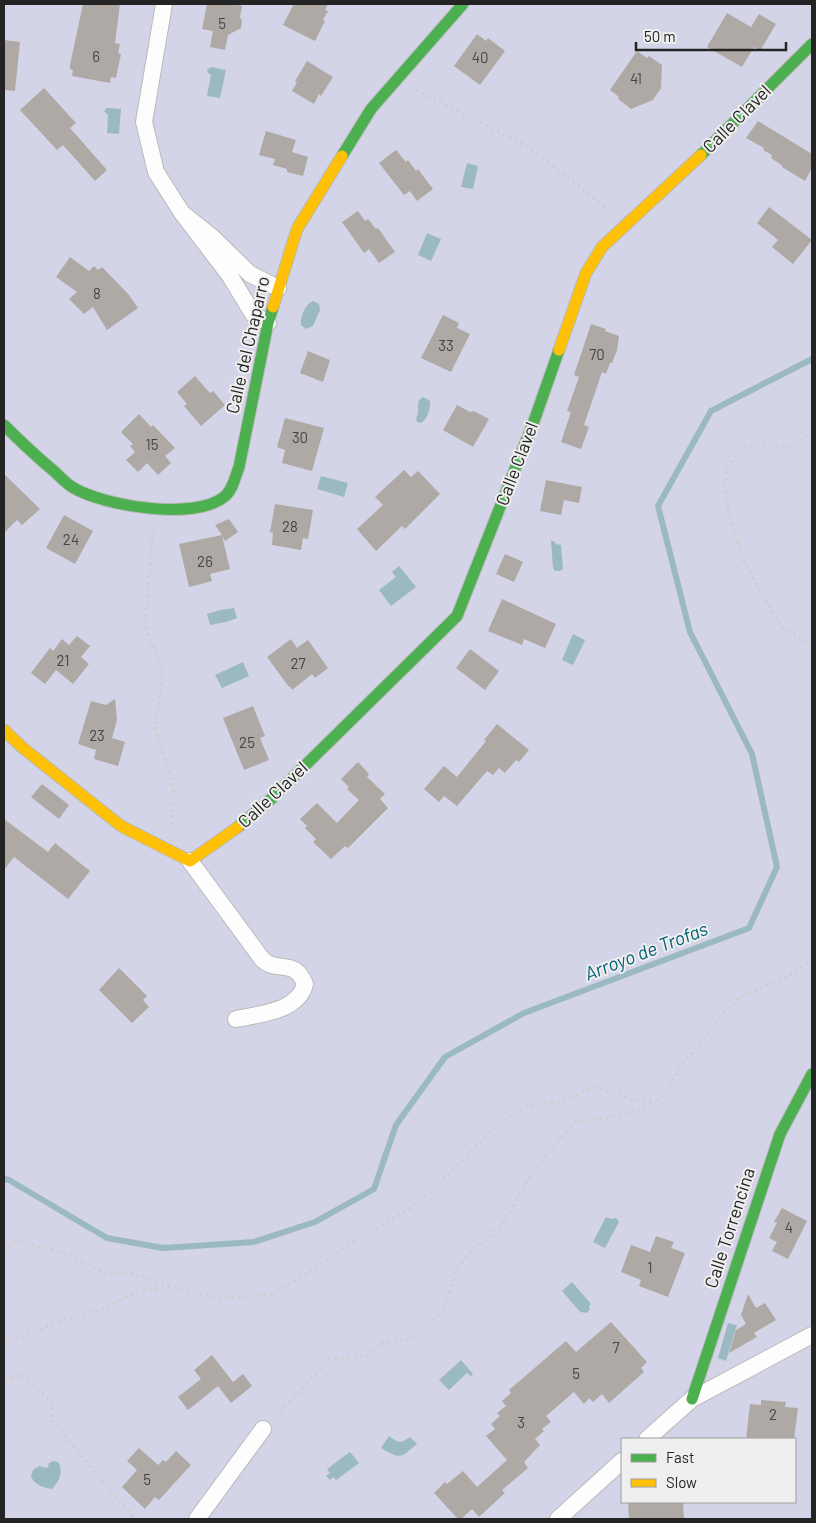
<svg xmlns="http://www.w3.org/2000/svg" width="816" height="1523" font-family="Barlow,sans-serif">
  <rect width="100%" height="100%" fill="#efeff0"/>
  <path fill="#d3d4e7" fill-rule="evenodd" d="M 4,4 L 812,4 L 812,1519 L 4,1519 ZM 622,1439 L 795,1439 L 795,1502 L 622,1502 Z"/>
  <g fill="#9bb9c2">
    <path d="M 211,67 L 226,70 L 220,98 L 207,96 L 211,75 L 208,73 L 207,70 Z"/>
    <path d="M 107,108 L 121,109 L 119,134 L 107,133 L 108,115 L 104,111 Z"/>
    <path d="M 467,163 L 478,166 L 473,189 L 461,187 Z"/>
    <path d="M 427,233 L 441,239 L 431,261 L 418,255 Z"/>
    <path d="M 313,301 L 319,304 L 320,310 L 313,326 L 306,329 L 301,325 C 300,317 305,304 313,301 Z"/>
    <path d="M 423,397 L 430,401 C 431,408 427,420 421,423 L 417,422 C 415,417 418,416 418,411 C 419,404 416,401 423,397 Z"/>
    <path d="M 321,476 L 348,483 L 344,497 L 317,489 Z"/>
    <path d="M 551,541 L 554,541 L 556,544 L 561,545 L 563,569 L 560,571 L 555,571 L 553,568 Z"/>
    <path d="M 399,566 L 416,587 L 391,606 L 379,590 L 396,577 L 392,572 Z"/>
    <path d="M 234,608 L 237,618 L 226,622 L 210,625 L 207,614 L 220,610 Z"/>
    <path d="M 573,634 L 585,640 L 573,665 L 562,660 Z"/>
    <path d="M 243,662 L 249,676 L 222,688 L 215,675 Z"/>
    <path d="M 606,1217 L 611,1219 L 616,1218 L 619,1222 L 605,1248 L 593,1242 Z"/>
    <path d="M 572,1282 L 591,1304 L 589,1306 L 590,1309 L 587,1313 L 582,1312 L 581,1313 L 562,1291 Z"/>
    <path d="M 728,1323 L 737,1325 L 726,1361 L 718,1358 Z"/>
    <path d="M 461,1360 L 473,1374 L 471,1376 L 467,1373 L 449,1390 L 439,1380 Z"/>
    <path d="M 389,1436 C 399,1443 400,1444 410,1437 L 417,1444 C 399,1459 401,1459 381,1448 Z"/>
    <path d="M 350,1452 L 359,1463 L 336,1480 L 333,1477 L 330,1480 L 326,1476 L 330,1473 L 327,1469 Z"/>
    <path d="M 53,1461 L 58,1462 C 64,1471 59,1482 52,1489 C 44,1488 34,1485 31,1476 L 33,1470 L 39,1466 L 46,1468 L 48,1467 L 49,1463 Z"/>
  </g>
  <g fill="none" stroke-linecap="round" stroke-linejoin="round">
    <path stroke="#9bb9c2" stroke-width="6" d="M 4,1179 L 9,1180 L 107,1238 L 163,1248 L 254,1242 L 315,1222 L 374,1189 L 396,1125 L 445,1057 L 524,1013 L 749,928 L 777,867 L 752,754 L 690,632 L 658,506 L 711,411 L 812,359"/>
  </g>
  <g fill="#afa9a5">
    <path d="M 83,4 L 120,4 L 115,43 L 120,44 L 118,53 L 121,54 L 116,78 L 111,77 L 110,83 L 72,76 L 73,70 L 70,69 L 70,65 Z"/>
    <path d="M 207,4 L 233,4 L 242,6 L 240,17 L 242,21 L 241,28 L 228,35 L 225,50 L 210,47 L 213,31 L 202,29 Z"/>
    <path d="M 294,4 L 328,4 L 325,10 L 328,11 L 323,20 L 325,21 L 315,41 L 283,25 Z"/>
    <path d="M 727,13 L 751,27 L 759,14 L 776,24 L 760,51 L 754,47 L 742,67 L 707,47 Z"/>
    <path d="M 477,34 L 486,41 L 488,38 L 505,51 L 480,85 L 454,66 Z"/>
    <path d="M 4,40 L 20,42 L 15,91 L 4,90 Z"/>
    <path d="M 637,51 L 647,58 L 649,56 L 662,65 L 661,88 L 653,100 L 631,109 L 618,99 L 619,97 L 610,90 Z"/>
    <path d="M 307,61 L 333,77 L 321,96 L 319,94 L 314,104 L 292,91 L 297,82 L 295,81 Z"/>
    <path d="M 44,88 L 76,123 L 70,128 L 107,170 L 95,181 L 63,145 L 57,150 L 20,110 Z"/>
    <path d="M 758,121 L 812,154 L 812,168 L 805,181 L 782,167 L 783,166 L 771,158 L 772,155 L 763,150 L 764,148 L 746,138 Z"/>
    <path d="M 266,131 L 296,140 L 292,152 L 308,157 L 303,176 L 287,172 L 287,169 L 273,165 L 275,159 L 259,155 Z"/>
    <path d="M 396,150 L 406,162 L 408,160 L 416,171 L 418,169 L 433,189 L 417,201 L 410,191 L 404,195 L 379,163 Z"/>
    <path d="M 769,207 L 812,240 L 793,264 L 772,247 L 778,240 L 757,223 Z"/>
    <path d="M 358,211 L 365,221 L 368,219 L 376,229 L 378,228 L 395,252 L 379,263 L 369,249 L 364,253 L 342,222 Z"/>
    <path d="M 70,257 L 89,271 L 94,266 L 98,270 L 102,267 L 129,295 L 138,308 L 107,330 L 93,307 L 84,314 L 69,299 L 77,292 L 56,277 Z"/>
    <path d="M 443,315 L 459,323 L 457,328 L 470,334 L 451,372 L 421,358 Z"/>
    <path d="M 591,324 L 606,329 L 605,331 L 619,336 L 617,350 L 612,363 L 610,363 L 606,374 L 602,372 L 584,425 L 589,427 L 581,449 L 561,442 L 571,412 L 567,411 L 579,377 L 574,375 Z"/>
    <path d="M 308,351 L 330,360 L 323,382 L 300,373 Z"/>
    <path d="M 195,376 L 210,393 L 213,391 L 225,405 L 201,426 L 184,406 L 187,404 L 177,392 Z"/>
    <path d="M 457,405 L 470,412 L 474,411 L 489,419 L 473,447 L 443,430 Z"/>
    <path d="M 139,414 L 151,427 L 153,425 L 175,448 L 165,456 L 171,463 L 158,475 L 147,463 L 138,472 L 126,460 L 135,452 L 130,446 L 133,444 L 121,432 Z"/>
    <path d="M 285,418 L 324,428 L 312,471 L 282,463 L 285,450 L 277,447 Z"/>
    <path d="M 404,470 L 411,477 L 418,471 L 440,494 L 405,529 L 402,526 L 376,551 L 357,529 L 383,505 L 375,497 Z"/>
    <path d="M 4,474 L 40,509 L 22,525 L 17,520 L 4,533 Z"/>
    <path d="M 546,480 L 582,487 L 579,503 L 564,500 L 561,515 L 540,511 Z"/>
    <path d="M 275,504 L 313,510 L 308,539 L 303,538 L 301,550 L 272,545 L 273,533 L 270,532 Z"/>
    <path d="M 64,515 L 93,531 L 75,564 L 46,548 Z"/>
    <path d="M 229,519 L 238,532 L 225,541 L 222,536 L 230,569 L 210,574 L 212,581 L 189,587 L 179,544 L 222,535 L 215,525 Z"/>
    <path d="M 505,554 L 523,562 L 514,582 L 496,574 Z"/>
    <path d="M 502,599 L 556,624 L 545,648 L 524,639 L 522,645 L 488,631 Z"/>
    <path d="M 77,636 L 90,646 L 81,657 L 89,664 L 73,684 L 56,670 L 45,684 L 31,673 L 50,648 L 53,651 L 62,639 L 69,645 Z"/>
    <path d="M 291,639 L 297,648 L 308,640 L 328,668 L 315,678 L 312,674 L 292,690 L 290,686 L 289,687 L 267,657 Z"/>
    <path d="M 470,649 L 499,671 L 485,690 L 456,668 Z"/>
    <path d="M 115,699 L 117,720 L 112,738 L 125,742 L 118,766 L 94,759 L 96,750 L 78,744 L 91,701 L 106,705 Z"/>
    <path d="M 253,706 L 265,736 L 260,738 L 269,760 L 244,770 L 223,718 Z"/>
    <path d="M 497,724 L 529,750 L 519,762 L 516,760 L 505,773 L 499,768 L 493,775 L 487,771 L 457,806 L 444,796 L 439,802 L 424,789 L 444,766 L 457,777 L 486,741 L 484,740 Z"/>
    <path d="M 358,762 L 369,774 L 367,777 L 385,794 L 380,799 L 388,808 L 348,848 L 345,846 L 331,859 L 313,842 L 316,839 L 305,828 L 307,826 L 300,819 L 317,803 L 337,823 L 359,800 L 347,789 L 349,787 L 341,779 Z"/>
    <path d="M 42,784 L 69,805 L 59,819 L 31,797 Z"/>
    <path d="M 4,819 L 48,852 L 55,843 L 90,871 L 68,899 L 14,857 L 4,870 Z"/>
    <path d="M 119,968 L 147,996 L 143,1000 L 149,1007 L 132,1023 L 99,990 Z"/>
    <path d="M 782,1208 L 807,1221 L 788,1259 L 772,1251 L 777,1242 L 769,1238 L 777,1223 L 774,1222 Z"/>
    <path d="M 656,1236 L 674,1242 L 671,1248 L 685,1253 L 668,1297 L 639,1286 L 641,1280 L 621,1272 L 631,1245 L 650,1252 Z"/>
    <path d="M 748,1294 L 756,1308 L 765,1303 L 776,1320 L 754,1333 L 757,1337 L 729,1353 L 736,1330 L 746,1324 L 741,1315 Z"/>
    <path d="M 611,1322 L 647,1362 L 641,1368 L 644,1372 L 609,1403 L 602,1394 L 593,1402 L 589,1398 L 584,1404 L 574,1392 L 546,1416 L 551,1422 L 542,1429 L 544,1431 L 535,1439 L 540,1445 L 524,1462 L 528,1468 L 502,1490 L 505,1493 L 479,1517 L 472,1509 L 461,1519 L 458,1519 L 434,1493 L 445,1482 L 447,1484 L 463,1471 L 477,1487 L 507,1460 L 486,1436 L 495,1429 L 491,1424 L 500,1416 L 497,1413 L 506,1406 L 502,1401 L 511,1393 L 509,1390 L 566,1341 L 576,1352 Z"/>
    <path d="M 212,1355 L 233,1382 L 243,1374 L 252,1386 L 231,1403 L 218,1386 L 188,1410 L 178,1397 L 201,1379 L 194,1370 Z"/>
    <path d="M 761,1400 L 786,1402 L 785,1407 L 798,1408 L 794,1439 L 746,1439 L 750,1404 L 761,1405 Z"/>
    <path d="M 139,1448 L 158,1465 L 163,1460 L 166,1462 L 176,1451 L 191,1465 L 159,1500 L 155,1497 L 145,1509 L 122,1487 L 137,1470 L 127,1461 Z"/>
    <path d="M 628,1502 L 683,1502 L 684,1519 L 629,1519 Z"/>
  </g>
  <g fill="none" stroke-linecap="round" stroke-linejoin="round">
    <defs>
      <g id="street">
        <path d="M 164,4 L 144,122 L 156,172 L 182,213"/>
        <path d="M 268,323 L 253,314 L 230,276 L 182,213 L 212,237 L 250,274 L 278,288"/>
        <path d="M 190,861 L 262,959 C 277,974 294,957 305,984 C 298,1012 259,1014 236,1019"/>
        <path d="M 647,1439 L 692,1399 L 812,1335"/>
        <path d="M 197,1519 L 263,1429"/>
        <path d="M 558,1519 L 622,1461"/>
      </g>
      <g id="fast">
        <path d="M 701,155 L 812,44"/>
        <path d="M 342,156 L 371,109 L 463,4"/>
        <path d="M 4,425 C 20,441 37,457 55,472 C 60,477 66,483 72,487 C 103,506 194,521 224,497 C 233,490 235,477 239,467 L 268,323 L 273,307"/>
        <path d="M 238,827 L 270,800 L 457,616 L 534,421 L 559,350"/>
        <path d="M 692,1399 L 780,1134 L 812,1074"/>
      </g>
      <g id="slow">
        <path d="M 273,307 L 297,229 L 342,156"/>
        <path d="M 559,350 L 586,273 L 602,247 L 701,155"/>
        <path d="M 4,730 L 23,748 L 121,826 L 190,861 L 238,827"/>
      </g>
    </defs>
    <use href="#street" stroke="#bababb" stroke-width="18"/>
    <use href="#fast" stroke="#bababb" stroke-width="13"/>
    <use href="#slow" stroke="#bababb" stroke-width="13"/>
    <g stroke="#cfcfcf" stroke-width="3" stroke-dasharray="2.5 4" stroke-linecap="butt">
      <path d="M 416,90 L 527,146 L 609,210"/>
      <path d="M 812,432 L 790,447 L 763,444 L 739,450 L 726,470 L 725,486 L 729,516 L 743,560 L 781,627 L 812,645"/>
      <path d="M 153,530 L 145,625 L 163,674 L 155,726 L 174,790 L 172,829"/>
      <path d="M 4,1251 L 17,1240 L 63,1253 L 105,1273 L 130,1273 L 172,1286"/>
      <path d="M 4,1345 L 15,1339 L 64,1320 L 105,1308 L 138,1291 L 175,1287 L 220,1299 L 271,1294 L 310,1272 L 350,1244 L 408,1210 L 434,1189 L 499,1123 L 525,1106 L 559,1101 L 596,1087 L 635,1101 L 658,1100 L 667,1091 L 680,1068 L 727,1009 L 739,998 L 792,974 L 812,960"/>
      <path d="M 4,1380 L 23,1375 L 31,1384 L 51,1400 L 52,1421 L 135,1519"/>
      <path d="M 275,1417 L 330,1359 L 368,1356 L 380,1344 L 411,1338 L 443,1311 L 458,1267 L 476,1246 L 490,1237 L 494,1230 L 501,1226 L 530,1177 L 553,1147 L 576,1122 L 603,1118 L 637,1111 L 655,1101"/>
    </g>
    <use href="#street" stroke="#fdfdfd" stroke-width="16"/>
    <use href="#fast" stroke="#4caf50" stroke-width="11"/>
    <use href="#slow" stroke="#ffc107" stroke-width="11"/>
  </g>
  <g text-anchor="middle" stroke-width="4" stroke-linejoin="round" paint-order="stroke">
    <g font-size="15" fill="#474544">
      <text x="222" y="29">5</text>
      <text x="96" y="62">6</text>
      <text x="480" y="63">40</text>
      <text x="636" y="84">41</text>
      <text x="97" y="299">8</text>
      <text x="446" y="351">33</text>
      <text x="597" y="360">70</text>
      <text x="300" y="443">30</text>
      <text x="152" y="450">15</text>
      <text x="290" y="532">28</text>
      <text x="71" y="545">24</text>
      <text x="205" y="567">26</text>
      <text x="63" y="666">21</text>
      <text x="298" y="669">27</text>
      <text x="97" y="741">23</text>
      <text x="247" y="748">25</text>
      <text x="789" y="1233">4</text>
      <text x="650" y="1273">1</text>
      <text x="616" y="1353">7</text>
      <text x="576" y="1379">5</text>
      <text x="773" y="1420">2</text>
      <text x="521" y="1428">3</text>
      <text x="147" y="1485">5</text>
    </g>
    <g font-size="18" fill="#242424" stroke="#efeff0">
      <text transform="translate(737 119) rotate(-45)" y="6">Calle Clavel</text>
      <text transform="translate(248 345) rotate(-77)" y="6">Calle del Chaparro</text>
      <text transform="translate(517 464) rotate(-69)" y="6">Calle Clavel</text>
      <text transform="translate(273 795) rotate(-43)" y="6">Calle Clavel</text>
      <text transform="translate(730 1228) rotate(-72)" y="6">Calle Torrencina</text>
    </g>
    <g font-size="19" font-style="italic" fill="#056174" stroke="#efeff0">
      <text transform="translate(646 951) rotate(-21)" y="7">Arroyo de Trofas</text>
    </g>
  </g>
  <rect width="816" height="1523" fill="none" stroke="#242424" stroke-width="10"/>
  <rect x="621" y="1438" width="175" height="65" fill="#efeff0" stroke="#9e9e9e"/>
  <rect x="631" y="1454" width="25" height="8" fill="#4caf50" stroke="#9e9e9e"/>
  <text x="666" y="1463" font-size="15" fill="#242424">Fast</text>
  <rect x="631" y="1479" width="25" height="8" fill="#ffc107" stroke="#9e9e9e"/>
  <text x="666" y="1488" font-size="15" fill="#242424">Slow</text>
  <path d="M636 42v8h150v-8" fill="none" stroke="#242424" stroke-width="2.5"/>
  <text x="644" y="42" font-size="15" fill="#242424" stroke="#efeff0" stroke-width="4" paint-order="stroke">50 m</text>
</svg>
